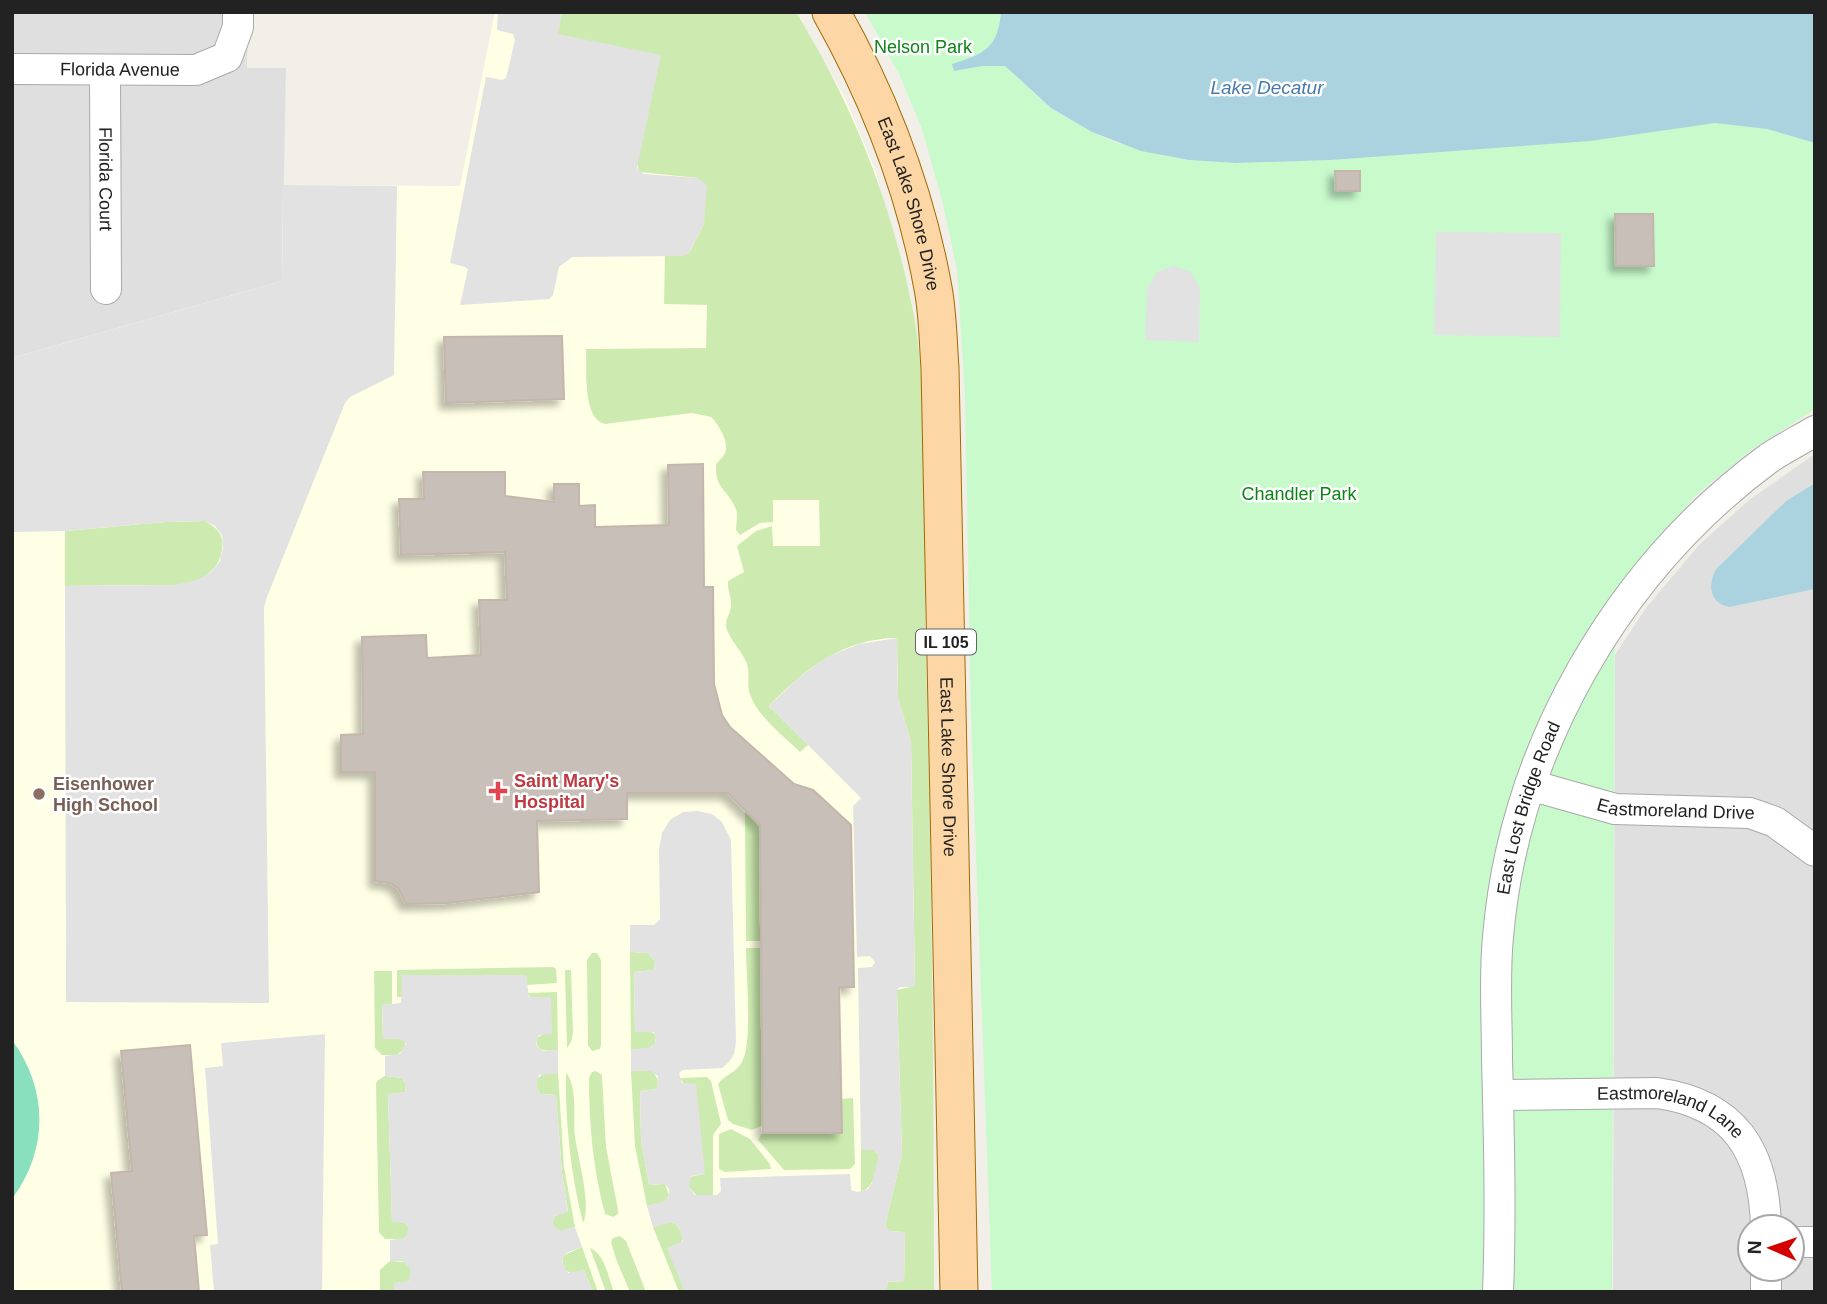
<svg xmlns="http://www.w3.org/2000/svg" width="1827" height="1304" font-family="Arial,sans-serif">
  <defs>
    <filter id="shadow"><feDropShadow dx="-6" dy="6" stdDeviation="3.5" flood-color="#0004"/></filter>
  </defs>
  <rect width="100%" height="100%" fill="#f2efe9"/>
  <g fill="#e0dfdf" fill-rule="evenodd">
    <path d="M 12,12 L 248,12 L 247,68 L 286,68 L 282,281 L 12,358 Z"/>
    <path d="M 1815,454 L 1815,483 L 1786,501 L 1716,569 L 1730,607 L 1815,589 L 1815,1292 L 1613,1292 L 1615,655 L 1646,608 L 1699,545 L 1749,500 ZM 1750,1227 L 1792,1227 L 1792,1269 L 1750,1269 Z"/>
  </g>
  <path fill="#ffffe5" d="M 495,12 L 796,12 L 846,100 L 875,170 L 911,298 L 919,361 L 923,420 L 934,1292 L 12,1292 L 12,358 L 282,281 L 283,185 L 460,186 Z"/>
  <g fill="#cdebb0">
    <path d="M 562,12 L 796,12 C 852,104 887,191 910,296 C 924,358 923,423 924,486 C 925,555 925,625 927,695 C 932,894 934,1093 934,1292 L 885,1292 L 888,1282 L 904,1281 L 905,1232 L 889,1231 L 885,1226 L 902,1154 L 897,990 L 915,986 L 911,742 L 898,698 L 897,638 C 845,638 804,669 769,706 L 808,745 L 800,752 C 783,735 755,715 749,691 C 747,682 750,674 747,664 C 742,651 733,644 728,632 C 723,622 729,617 731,607 C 732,598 727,590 728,581 L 744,572 L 737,546 L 756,531 L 772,526 L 773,546 L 820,546 L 819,500 L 773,500 L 773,522 L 760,523 L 740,535 L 736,530 C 736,523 739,514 735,507 C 727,489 715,489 716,465 C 718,461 721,459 724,455 C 731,444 719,425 711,417 L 692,413 L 605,424 C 582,419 587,369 586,349 L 706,348 L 707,305 L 664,304 L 665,256 L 682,256 L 690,251 L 704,224 L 698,178 L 639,172 L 637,163 L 557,34 Z"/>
    <path d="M 205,521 C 217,528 225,535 222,550 C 220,565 209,576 195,581 C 178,587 158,585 141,585 C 116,585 90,586 65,586 L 65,531 L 166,522 Z"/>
    <path d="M 745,810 L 760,825 L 761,941 L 746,941 Z"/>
    <path d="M 746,948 L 761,948 L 763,1125 L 752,1130 L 733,1124 L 728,1120 L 718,1084 C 724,1075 736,1073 742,1062 C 753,1041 746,974 746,948 Z"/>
    <path d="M 630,952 L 648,953 L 655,961 L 654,970 L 634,972 L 635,1031 L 650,1031 L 656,1035 L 655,1044 L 648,1049 L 631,1050 Z"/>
    <path d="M 592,953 L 597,953 L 601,960 L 601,1045 L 600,1049 L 592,1051 L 588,1045 L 587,960 Z"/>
    <path d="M 553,967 L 556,969 L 557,983 L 527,985 L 526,975 L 403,975 L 403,997 L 397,997 L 397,970 Z"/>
    <path d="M 565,970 L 571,970 L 573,1033 L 571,1042 L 567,1048 Z"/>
    <path d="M 374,971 L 392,971 L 392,1004 L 382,1005 L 383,1039 L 399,1038 L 405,1041 L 405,1048 L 397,1055 L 382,1055 L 375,1048 Z"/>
    <path d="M 557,992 L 558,1050 C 548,1051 534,1053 537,1038 L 543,1034 L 531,998 L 527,993 Z"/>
    <path d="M 596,1071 L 602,1075 L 606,1147 L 618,1210 L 618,1214 L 613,1217 L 605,1214 C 593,1169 589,1124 589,1078 L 592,1072 Z"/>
    <path d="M 631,1071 L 653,1071 L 658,1080 L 657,1089 L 640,1091 L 641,1140 L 649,1185 L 665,1184 L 669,1195 L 665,1202 L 647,1206 L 635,1146 Z"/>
    <path d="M 544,1073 L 558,1073 L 564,1167 L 575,1227 L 562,1231 L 555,1230 L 552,1223 L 555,1216 L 568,1211 L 562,1173 L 556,1095 L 540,1094 L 536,1086 L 537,1079 Z"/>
    <path d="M 566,1073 C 578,1085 573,1120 575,1137 C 578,1158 592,1207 583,1223 C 571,1175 565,1123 566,1073 Z"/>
    <path d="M 385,1076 L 402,1078 L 406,1084 L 405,1092 L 388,1095 L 392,1221 L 405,1223 L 409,1228 L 408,1236 L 402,1239 L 385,1239 L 379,1232 L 376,1084 L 377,1081 Z"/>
    <path d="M 707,1077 L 711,1081 L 721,1124 L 713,1135 L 713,1195 L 697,1196 L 689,1187 L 689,1177 L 704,1174 L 684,1084 L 680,1078 Z"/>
    <path d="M 853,1098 L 855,1164 L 850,1169 L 784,1170 L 758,1140 L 763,1131 L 763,1133 L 841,1133 L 841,1099 Z"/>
    <path d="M 731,1129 L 750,1139 L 770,1164 L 771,1169 L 725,1172 L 719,1169 L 719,1134 Z"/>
    <path d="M 861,1150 L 874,1150 L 879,1155 C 876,1169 876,1186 861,1192 Z"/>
    <path d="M 669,1222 C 678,1222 680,1230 683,1238 L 681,1243 L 668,1248 L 685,1292 L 679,1292 L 653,1227 Z"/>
    <path d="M 620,1236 L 626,1241 L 646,1292 L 630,1292 L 616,1259 L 611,1242 L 613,1238 Z"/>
    <path d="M 582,1247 L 598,1292 L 593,1292 L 584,1270 L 571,1273 C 563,1271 561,1262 564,1255 Z"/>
    <path d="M 590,1248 C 605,1254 608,1277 614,1292 L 606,1292 Z"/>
    <path d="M 390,1261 L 406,1262 L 411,1270 L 410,1279 L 407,1282 L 394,1283 L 394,1292 L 380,1292 L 380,1270 Z"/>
  </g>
  <path fill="#c8facc" d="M 865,12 L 1001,12 C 998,47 984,54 953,64 L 954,71 L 982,66 L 1005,66 L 1050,108 L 1092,132 L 1117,143 L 1164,156 L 1189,160 L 1236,163 L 1331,160 L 1504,147 L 1715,123 L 1767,129 L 1815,143 L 1815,409 L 1751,450 L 1694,497 L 1615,598 L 1612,1292 L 992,1292 L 971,715 L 965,394 L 957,270 L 943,204 L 922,129 L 900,76 Z"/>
  <path fill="#88e0be" d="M 12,1040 C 48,1089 49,1149 12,1199 Z"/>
  <g fill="#e2e2e2">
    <path d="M 498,12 L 562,12 L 558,34 L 661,55 L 637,168 L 644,174 L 698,178 L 707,186 L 704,224 L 688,254 L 681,256 L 572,257 L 559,267 L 553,295 L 549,299 L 460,305 L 468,269 L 465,267 L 450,263 L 486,77 L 502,80 L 506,78 L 515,40 L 513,34 L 497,30 Z"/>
    <path d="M 283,185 L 397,186 L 394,375 L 350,397 L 345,403 L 267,597 L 264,607 L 269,1003 L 66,1002 L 65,586 L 173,585 L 194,581 L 210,573 L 220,561 L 223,547 L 222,535 L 215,526 L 205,521 L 166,522 L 65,531 L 12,532 L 12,358 L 282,281 Z"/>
    <path d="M 1436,232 L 1561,233 L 1560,337 L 1434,335 Z"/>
    <path d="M 1174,266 L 1191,272 L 1200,289 L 1199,342 L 1145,340 L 1147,289 L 1157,272 Z"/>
    <path d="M 897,638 L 898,698 L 911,742 L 915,987 L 900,987 L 897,990 L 902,1154 L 885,1226 L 889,1231 L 905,1232 L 904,1281 L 888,1282 L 885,1292 L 685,1292 L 667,1248 L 683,1241 L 679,1227 L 673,1222 L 653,1227 L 647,1206 L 665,1201 L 669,1195 L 669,1189 L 665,1184 L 649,1185 L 641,1140 L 640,1091 L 657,1089 L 658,1076 L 650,1071 L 631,1071 L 631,1050 L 652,1047 L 656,1040 L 654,1032 L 635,1032 L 634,972 L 654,970 L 655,961 L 648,953 L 630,952 L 630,925 L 654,925 L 660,919 L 659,849 L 662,833 L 670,820 L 683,812 L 697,811 L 712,814 L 722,822 L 731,840 L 736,1042 L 734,1054 L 729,1062 L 722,1068 L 683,1070 L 679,1073 L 682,1083 L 696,1084 L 705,1174 L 691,1176 L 689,1187 L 695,1195 L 717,1195 L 721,1191 L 720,1178 L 850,1174 L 851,1190 L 858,1192 L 868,1189 L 872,1183 L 879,1155 L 874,1150 L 861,1150 L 858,968 L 872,967 L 875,962 L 870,956 L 857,957 L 853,806 L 861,798 L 769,706 L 797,679 L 827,657 L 859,644 Z"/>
    <path d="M 402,975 L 526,975 L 529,997 L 551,997 L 552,1034 L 539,1035 L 536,1043 L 537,1047 L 543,1051 L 558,1050 L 558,1073 L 539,1075 L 536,1086 L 540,1094 L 556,1095 L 562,1173 L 568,1212 L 555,1216 L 552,1223 L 559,1231 L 575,1227 L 582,1247 L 568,1252 L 564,1255 L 562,1262 L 568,1273 L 584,1270 L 593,1292 L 394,1292 L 394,1283 L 409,1281 L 411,1270 L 403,1261 L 390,1261 L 390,1240 L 405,1238 L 409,1228 L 405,1223 L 392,1222 L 388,1094 L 405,1092 L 406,1084 L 402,1078 L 385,1076 L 385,1056 L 400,1054 L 406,1044 L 402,1039 L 383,1039 L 382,1005 L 401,1003 Z"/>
    <path d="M 325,1034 L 322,1292 L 214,1292 L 210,1245 L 218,1244 L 205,1068 L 223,1066 L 221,1043 Z"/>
  </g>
  <g fill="#aad3df">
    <path d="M 1001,12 L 1815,12 L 1815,143 L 1767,129 L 1715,123 L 1590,141 L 1331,160 L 1236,163 L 1189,160 L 1141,151 L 1092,132 L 1051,108 L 1005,66 L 982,66 L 954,71 L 952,64 C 984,54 998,48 1001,12 Z"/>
    <path d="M 1815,483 L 1815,589 L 1730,607 C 1710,604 1707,586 1716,569 L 1786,501 Z"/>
  </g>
  <g fill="#c7bfb8" stroke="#c4b6ab" stroke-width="2" filter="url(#shadow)">
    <path d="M 1335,171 L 1360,171 L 1360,191 L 1336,191 Z"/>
    <path d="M 1615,214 L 1653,214 L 1654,266 L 1616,266 Z"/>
    <path d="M 562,336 L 564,399 L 446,403 L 444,337 Z"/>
    <path d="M 703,464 L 704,587 L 713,587 L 714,684 L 722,715 L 730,727 L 794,784 L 813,790 L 851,825 L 854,987 L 839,987 L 842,1133 L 763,1133 L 760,825 L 728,793 L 627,793 L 627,819 L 537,821 L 539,892 L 448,903 L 406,904 L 398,888 L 390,883 L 375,881 L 375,772 L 341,772 L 341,735 L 363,734 L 362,637 L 426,635 L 427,658 L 481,655 L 479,600 L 507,600 L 505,552 L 401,555 L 399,499 L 424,499 L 423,472 L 505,472 L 505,496 L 554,502 L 554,484 L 579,484 L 579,506 L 595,505 L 595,527 L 669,525 L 668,465 Z"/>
    <path d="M 190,1045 L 207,1235 L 194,1236 L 199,1292 L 122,1292 L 111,1173 L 132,1171 L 121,1051 Z"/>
  </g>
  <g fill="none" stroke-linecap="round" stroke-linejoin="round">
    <defs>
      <g id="minor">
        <path id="s1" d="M 12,69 L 196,70 L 227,57 L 238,27 L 238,12"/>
        <path id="s2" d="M 105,71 L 106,289"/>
        <path id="s3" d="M 1530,785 L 1615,809 L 1750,813 L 1775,822 L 1815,851"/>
        <path id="s4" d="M 1498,1095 L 1657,1093 C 1735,1104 1764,1151 1766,1227"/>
        <path d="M 1792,1242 L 1815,1242"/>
        <path d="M 1766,1269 L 1766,1292"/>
        <path id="s5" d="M 1498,1292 C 1501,1214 1499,1136 1497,1059 C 1497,1018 1494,977 1498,937 C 1514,749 1617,570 1769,458 C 1784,448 1800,440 1815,431"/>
      </g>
      <g id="major">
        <path id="s6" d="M 831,12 C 880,99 915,189 933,288 C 938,314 938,342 940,368 L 959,1292"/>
      </g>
    </defs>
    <use href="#minor" stroke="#a9a9a9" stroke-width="32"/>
    <use href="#major" stroke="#a06b00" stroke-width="39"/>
    <use href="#minor" stroke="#fff" stroke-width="30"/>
    <use href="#major" stroke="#fcd6a4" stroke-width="37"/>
  </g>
  <path fill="#e0444e" stroke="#fff" stroke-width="2.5" d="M494.5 780.5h7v7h7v7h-7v7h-7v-7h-7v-7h7z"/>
  <circle fill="#8d6e63" stroke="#fff" stroke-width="2.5" cx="39" cy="794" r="7"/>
  <g text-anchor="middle" stroke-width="5" stroke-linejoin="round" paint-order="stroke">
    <rect fill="#fff" stroke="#646464" stroke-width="2" x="916" y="629.5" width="60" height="25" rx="5"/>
    <g font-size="16" font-weight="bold" fill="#222">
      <text x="946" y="648">IL 105</text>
    </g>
    <g font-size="18" fill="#0c8416" stroke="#fff">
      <text x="923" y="53">Nelson Park</text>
      <text x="1299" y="500">Chandler Park</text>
    </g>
    <g font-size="18" fill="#222" stroke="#fff">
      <text dy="6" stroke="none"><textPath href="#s1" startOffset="108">Florida Avenue</textPath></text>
      <text dy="6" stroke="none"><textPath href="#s2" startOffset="108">Florida Court</textPath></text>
      <text dy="6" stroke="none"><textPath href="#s6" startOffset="208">East Lake Shore Drive</textPath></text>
      <text dy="6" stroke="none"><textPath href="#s6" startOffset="775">East Lake Shore Drive</textPath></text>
      <text dy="6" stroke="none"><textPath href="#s5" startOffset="488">East Lost Bridge Road</textPath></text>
      <text dy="6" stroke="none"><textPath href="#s3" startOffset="149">Eastmoreland Drive</textPath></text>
      <text dy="6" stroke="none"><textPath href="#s4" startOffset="177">Eastmoreland Lane</textPath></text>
    </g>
    <g font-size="18" font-weight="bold" fill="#be3a42" stroke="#fff" text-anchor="start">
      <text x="514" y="787">Saint Mary's<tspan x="514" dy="21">Hospital</tspan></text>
    </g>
    <g font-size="18" font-weight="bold" fill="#785e54" stroke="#fff" text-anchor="start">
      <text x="53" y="790">Eisenhower<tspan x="53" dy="21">High School</tspan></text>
    </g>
    <g font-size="19" font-style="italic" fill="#4a7aab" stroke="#fff">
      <text x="1267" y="94">Lake Decatur</text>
    </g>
  </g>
  <rect width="1827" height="1304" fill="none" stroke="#222222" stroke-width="28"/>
  <g transform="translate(1771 1248) rotate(272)"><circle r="33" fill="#ffffff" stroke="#a7a7a7" stroke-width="2"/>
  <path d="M0-5L12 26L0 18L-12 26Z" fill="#d40000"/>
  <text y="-10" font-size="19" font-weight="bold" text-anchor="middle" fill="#222222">N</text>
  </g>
</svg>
